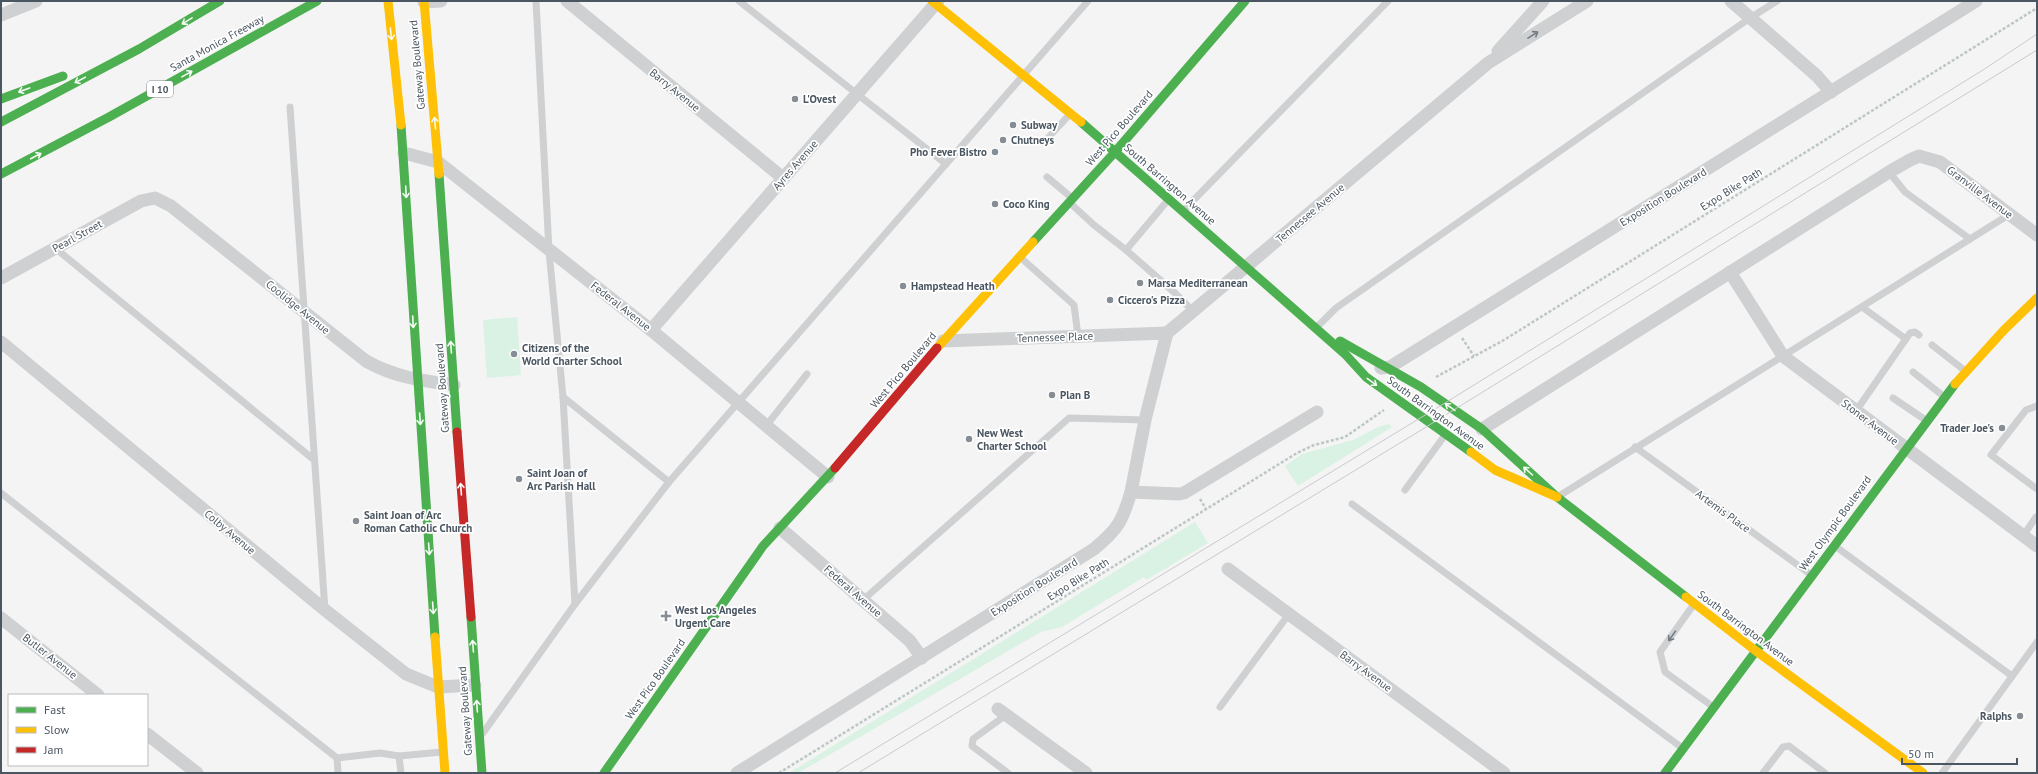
<svg xmlns="http://www.w3.org/2000/svg" width="2038" height="774" font-family="'PT Sans',sans-serif">
  <rect width="100%" height="100%" fill="#f4f4f4"/>
  <g fill="#d9f2e3">
    <path d="M 517,317 L 521,375 L 487,378 L 483,320 Z"/>
    <path d="M 1389,424 L 1392,427 L 1298,486 L 1285,466 L 1302,454 L 1353,440 L 1378,427 Z"/>
    <path d="M 1195,522 L 1208,543 L 1146,580 L 1144,577 L 1062,627 L 1041,632 L 798,773 L 789,773 Z"/>
  </g>
  <g fill="none" stroke-linecap="round" stroke-linejoin="round">
    <g stroke="#bcc7c4" stroke-width="2.5" stroke-dasharray="3 2" stroke-linecap="butt">
      <path d="M 1462,338 L 1474,356"/>
      <path d="M 1436,377 L 1504,340 L 2037,8"/>
      <path d="M 1200,499 L 1206,509"/>
      <path d="M 779,773 L 1297,453 L 1314,445 L 1345,437 L 1384,410"/>
    </g>
    <g stroke="#ced0d2" stroke-width="7">
      <path d="M 536,1 L 549,251 L 563,397 L 575,604"/>
      <path d="M 739,1 L 946,164"/>
      <path d="M 290,107 L 325,610"/>
      <path d="M 1047,139 L 1070,114"/>
      <path d="M 1889,172 L 1905,192 L 1970,239"/>
      <path d="M 1047,177 L 1072,198"/>
      <path d="M 1168,200 L 1126,250 L 1175,293 L 1193,311"/>
      <path d="M 1070,203 L 1094,225 L 1126,250"/>
      <path d="M 1183,211 L 1388,1"/>
      <path d="M 55,248 L 313,459"/>
      <path d="M 1020,257 L 1074,305 L 1078,336"/>
      <path d="M 1862,307 L 1906,339"/>
      <path d="M 1316,328 L 1336,308 L 1750,18 L 1777,1"/>
      <path d="M 1932,345 L 1964,370"/>
      <path d="M 1913,372 L 1942,395"/>
      <path d="M 563,397 L 669,482"/>
      <path d="M 1893,398 L 1924,419"/>
      <path d="M 2037,406 L 2026,410 L 1991,455 L 2037,489"/>
      <path d="M 1856,411 L 1910,333 L 1915,332 L 1919,335"/>
      <path d="M 766,426 L 807,374"/>
      <path d="M 1635,447 L 1810,574"/>
      <path d="M 1405,490 L 1445,435"/>
      <path d="M 1,493 L 337,758 L 338,773"/>
      <path d="M 1559,496 L 2010,214"/>
      <path d="M 1352,504 L 1681,747"/>
      <path d="M 2023,536 L 2036,517"/>
      <path d="M 1835,546 L 2012,676"/>
      <path d="M 863,600 L 1069,418 L 1145,420"/>
      <path d="M 1694,604 L 1660,652 L 1665,672 L 1712,706"/>
      <path d="M 1220,707 L 1289,614"/>
      <path d="M 1006,715 L 973,739 L 972,746 L 1008,773"/>
      <path d="M 483,733 L 575,604 L 669,482 L 1088,1"/>
      <path d="M 337,758 L 380,753 L 399,756"/>
      <path d="M 401,773 L 399,756 L 442,752"/>
      <path d="M 1763,773 L 1783,747 L 1789,746 L 1825,773"/>
      <path d="M 1942,773 L 2037,642"/>
    </g>
    <g stroke="#ced0d2" stroke-width="13">
      <path d="M 567,1 L 783,178"/>
      <path d="M 1731,1 L 1817,76 L 1831,92"/>
      <path d="M 424,2 L 441,1"/>
      <path d="M 1,15 L 36,1"/>
      <path d="M 1498,51 L 1543,1"/>
      <path d="M 404,153 L 438,162 L 651,330 L 828,477"/>
      <path d="M 1730,272 L 1783,356 L 2037,546"/>
      <path d="M 1,278 L 141,201 L 155,198 L 171,206 L 366,361 C 394,377 423,381 454,385"/>
      <path d="M 651,330 L 938,1"/>
      <path d="M 943,341 L 1167,333"/>
      <path d="M 1,342 L 325,610 L 406,674 L 438,687 L 475,685"/>
      <path d="M 1381,368 L 1390,367 L 1976,1"/>
      <path d="M 1482,429 L 1889,172 L 1910,160 L 1919,156 L 1940,162 L 2037,235"/>
      <path d="M 1131,492 L 1145,420 L 1167,333 L 1488,63 L 1587,1"/>
      <path d="M 780,528 L 910,641 L 922,658"/>
      <path d="M 1228,569 L 1504,773"/>
      <path d="M 1,618 L 98,695"/>
      <path d="M 998,709 L 1086,773"/>
      <path d="M 147,734 L 197,773"/>
      <path d="M 737,773 L 1094,549 C 1118,529 1122,522 1131,492 L 1179,494 L 1184,493 L 1317,412"/>
    </g>
    <g stroke="#4caf50" stroke-width="9">
      <path d="M 1,99 L 63,76"/>
      <path d="M 1,122 L 139,49 L 220,1"/>
      <path d="M 1081,122 L 1345,354 L 1366,377 L 1471,452"/>
      <path d="M 401,125 L 435,637"/>
      <path d="M 1,174 L 109,117 L 317,1"/>
      <path d="M 439,174 L 457,432"/>
      <path d="M 1033,242 L 1115,152 L 1245,1"/>
      <path d="M 1340,341 L 1421,387 L 1482,429 L 1557,497 L 1686,597"/>
      <path d="M 471,617 L 482,773"/>
      <path d="M 604,773 L 763,546 L 835,468"/>
      <path d="M 1665,773 L 1955,384"/>
    </g>
    <g stroke="#ffc107" stroke-width="9">
      <path d="M 388,1 L 401,125"/>
      <path d="M 424,1 L 439,174"/>
      <path d="M 932,1 L 1081,122"/>
      <path d="M 937,348 L 1033,242"/>
      <path d="M 1955,384 L 2004,330 L 2037,298"/>
      <path d="M 1471,452 L 1495,470 L 1557,497"/>
      <path d="M 1686,597 L 1756,651 L 1923,773"/>
      <path d="M 435,637 L 445,773"/>
    </g>
    <g stroke="#c62828" stroke-width="9">
      <path d="M 457,432 L 471,617"/>
      <path d="M 835,468 L 937,348"/>
    </g>
    <g stroke="#c9cacc" stroke-width="1">
      <path d="M 835,773 L 1445,403 L 1983,70 L 2037,34"/>
      <path d="M 858,773 L 1418,432 L 2037,50"/>
    </g>
  </g>
  <defs><path id="oneway-shaft" d="M-6 0H5M1.5-3L5.5 0L1.5 3" fill="none" stroke-width="1.6" stroke-linecap="round" stroke-linejoin="round"/></defs>
  <g stroke="#f6fbf6">
    <use href="#oneway-shaft" transform="translate(187 21) rotate(149)"/>
    <use href="#oneway-shaft" transform="translate(391 34) rotate(84)"/>
    <use href="#oneway-shaft" transform="translate(187 74) rotate(-29)"/>
    <use href="#oneway-shaft" transform="translate(80 80) rotate(152)"/>
    <use href="#oneway-shaft" transform="translate(24 90) rotate(160)"/>
    <use href="#oneway-shaft" transform="translate(435 123) rotate(-95)"/>
    <use href="#oneway-shaft" transform="translate(36 156) rotate(-28)"/>
    <use href="#oneway-shaft" transform="translate(406 192) rotate(87)"/>
    <use href="#oneway-shaft" transform="translate(413 322) rotate(87)"/>
    <use href="#oneway-shaft" transform="translate(451 347) rotate(-94)"/>
    <use href="#oneway-shaft" transform="translate(1372 382) rotate(36)"/>
    <use href="#oneway-shaft" transform="translate(1450 407) rotate(-145)"/>
    <use href="#oneway-shaft" transform="translate(420 419) rotate(86)"/>
    <use href="#oneway-shaft" transform="translate(1528 471) rotate(-138)"/>
    <use href="#oneway-shaft" transform="translate(461 489) rotate(-94)"/>
    <use href="#oneway-shaft" transform="translate(429 549) rotate(86)"/>
    <use href="#oneway-shaft" transform="translate(433 608) rotate(86)"/>
    <use href="#oneway-shaft" transform="translate(473 646) rotate(-94)"/>
    <use href="#oneway-shaft" transform="translate(477 706) rotate(-94)"/>
  </g>
  <g stroke="#727b83">
    <use href="#oneway-shaft" transform="translate(1533 35) rotate(-32)"/>
    <use href="#oneway-shaft" transform="translate(1672 636) rotate(125)"/>
  </g>
  <g fill="#868d94" stroke="#fff" stroke-width="1.5">
    <circle cx="795" cy="99" r="4"/>
    <circle cx="1013" cy="125" r="4"/>
    <circle cx="1003" cy="140" r="4"/>
    <circle cx="995" cy="152" r="4"/>
    <circle cx="995" cy="204" r="4"/>
    <circle cx="1140" cy="283" r="4"/>
    <circle cx="903" cy="286" r="4"/>
    <circle cx="1110" cy="300" r="4"/>
    <circle cx="514" cy="354" r="4"/>
    <circle cx="1052" cy="395" r="4"/>
    <circle cx="2002" cy="428" r="4"/>
    <circle cx="969" cy="439" r="4"/>
    <circle cx="519" cy="479" r="4"/>
    <circle cx="356" cy="521" r="4"/>
    <path d="M664 610h4v4h4v4h-4v4h-4v-4h-4v-4h4z"/>
    <circle cx="2020" cy="716" r="4"/>
  </g>
  <g text-anchor="middle" stroke-width="3.5" stroke-linejoin="round" paint-order="stroke">
    <rect fill="#fff" stroke="#808990" stroke-width="1" x="147" y="81" width="26" height="16" rx="3"/>
    <g font-size="10" font-weight="bold" fill="#4a5661">
      <text x="160" y="93">I 10</text>
    </g>
    <g font-size="11" fill="#4a5661" stroke="#fff">
      <text transform="translate(217 43) rotate(-29)" y="4">Santa Monica Freeway</text>
      <text transform="translate(417 65) rotate(-95)" y="4">Gateway Boulevard</text>
      <text transform="translate(675 90) rotate(39)" y="4">Barry Avenue</text>
      <text transform="translate(1119 128) rotate(-49)" y="4">West Pico Boulevard</text>
      <text transform="translate(795 165) rotate(-49)" y="4">Ayres Avenue</text>
      <text transform="translate(1170 184) rotate(41)" y="4">South Barrington Avenue</text>
      <text transform="translate(1731 189) rotate(-32)" y="4">Expo Bike Path</text>
      <text transform="translate(1980 192) rotate(37)" y="4">Granville Avenue</text>
      <text transform="translate(1663 197) rotate(-32)" y="4">Exposition Boulevard</text>
      <text transform="translate(1310 213) rotate(-40)" y="4">Tennessee Avenue</text>
      <text transform="translate(77 236) rotate(-29)" y="4">Pearl Street</text>
      <text transform="translate(621 306) rotate(38)" y="4">Federal Avenue</text>
      <text transform="translate(298 307) rotate(39)" y="4">Coolidge Avenue</text>
      <text transform="translate(1055 337) rotate(-2)" y="4">Tennessee Place</text>
      <text transform="translate(903 370) rotate(-50)" y="4">West Pico Boulevard</text>
      <text transform="translate(442 388) rotate(-94)" y="4">Gateway Boulevard</text>
      <text transform="translate(1436 413) rotate(36)" y="4">South Barrington Avenue</text>
      <text transform="translate(1870 422) rotate(37)" y="4">Stoner Avenue</text>
      <text transform="translate(1723 511) rotate(36)" y="4">Artemis Place</text>
      <text transform="translate(1835 523) rotate(-54)" y="4">West Olympic Boulevard</text>
      <text transform="translate(230 532) rotate(40)" y="4">Colby Avenue</text>
      <text transform="translate(1078 579) rotate(-32)" y="4">Expo Bike Path</text>
      <text transform="translate(1034 587) rotate(-32)" y="4">Exposition Boulevard</text>
      <text transform="translate(853 591) rotate(41)" y="4">Federal Avenue</text>
      <text transform="translate(1746 628) rotate(37)" y="4">South Barrington Avenue</text>
      <text transform="translate(50 656) rotate(38)" y="4">Butler Avenue</text>
      <text transform="translate(1366 671) rotate(36)" y="4">Barry Avenue</text>
      <text transform="translate(655 679) rotate(-55)" y="4">West Pico Boulevard</text>
      <text transform="translate(465 711) rotate(-94)" y="4">Gateway Boulevard</text>
    </g>
    <g font-size="11" font-weight="bold" fill="#4a5661" stroke="#fff" text-anchor="start">
      <text x="803" y="103">L'Ovest</text>
      <text x="1021" y="129">Subway</text>
      <text x="1011" y="144">Chutneys</text>
      <text x="987" y="156" text-anchor="end">Pho Fever Bistro</text>
      <text x="1003" y="208">Coco King</text>
      <text x="1148" y="287">Marsa Mediterranean</text>
      <text x="911" y="290">Hampstead Heath</text>
      <text x="1118" y="304">Ciccero's Pizza</text>
      <text x="522" y="352">Citizens of the<tspan x="522" dy="13">World Charter School</tspan></text>
      <text x="1060" y="399">Plan B</text>
      <text x="1994" y="432" text-anchor="end">Trader Joe's</text>
      <text x="977" y="437">New West<tspan x="977" dy="13">Charter School</tspan></text>
      <text x="527" y="477">Saint Joan of<tspan x="527" dy="13">Arc Parish Hall</tspan></text>
      <text x="364" y="519">Saint Joan of Arc<tspan x="364" dy="13">Roman Catholic Church</tspan></text>
      <text x="675" y="614">West Los Angeles<tspan x="675" dy="13">Urgent Care</tspan></text>
      <text x="2012" y="720" text-anchor="end">Ralphs</text>
    </g>
  </g>
  <rect width="2038" height="774" fill="none" stroke="#4a5661" stroke-width="4"/>
  <rect x="8" y="694" width="140" height="72" fill="#ffffff" stroke="#b7bbc0"/>
  <rect x="16" y="707" width="20" height="6" fill="#4caf50" stroke="#b7bbc0"/>
  <text x="44" y="714" font-size="12" fill="#4a5661">Fast</text>
  <rect x="16" y="727" width="20" height="6" fill="#ffc107" stroke="#b7bbc0"/>
  <text x="44" y="734" font-size="12" fill="#4a5661">Slow</text>
  <rect x="16" y="747" width="20" height="6" fill="#c62828" stroke="#b7bbc0"/>
  <text x="44" y="754" font-size="12" fill="#4a5661">Jam</text>
  <path d="M1902 758v6h115v-6" fill="none" stroke="#4a5661" stroke-width="2"/>
  <text x="1908" y="758" font-size="12" fill="#4a5661" stroke="#ffffff" stroke-width="3" paint-order="stroke">50 m</text>
</svg>
